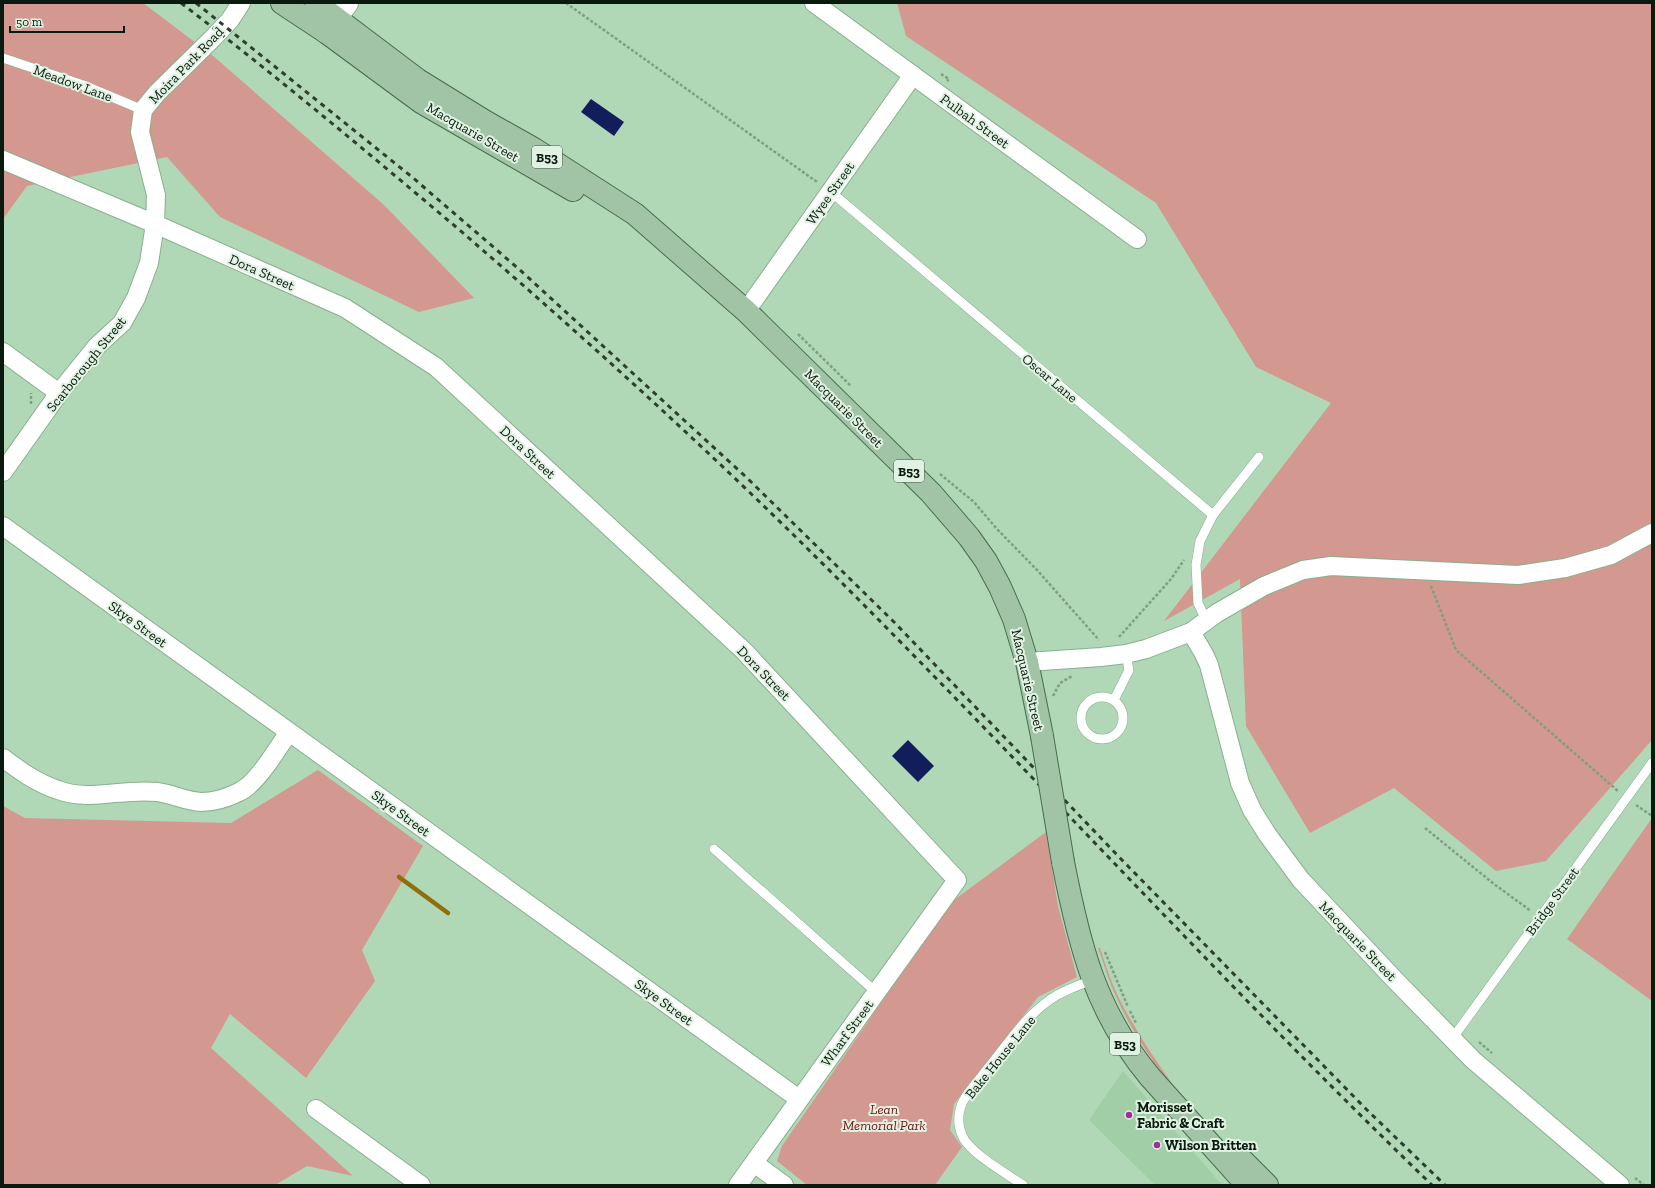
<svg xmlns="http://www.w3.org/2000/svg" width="1655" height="1188" font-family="'Zilla Slab',serif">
  <rect width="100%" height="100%" fill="#b1d8b6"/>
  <path fill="#a1cea7" d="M 1123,1071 L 1222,1185 L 1155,1185 L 1089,1120 Z"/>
  <g fill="#d3988f">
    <path d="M 3,3 L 143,3 L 212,55 L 384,205 L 474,298 L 419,312 L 220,217 L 167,157 L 27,186 L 3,219 Z"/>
    <path d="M 897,3 L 1652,3 L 1652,740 L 1546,861 L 1496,871 L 1394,788 L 1310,833 L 1246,726 L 1240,579 L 1164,621 L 1331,403 L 1256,367 L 1156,203 L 906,36 Z"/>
    <path d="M 318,770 L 423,846 L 362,950 L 375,981 L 306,1078 L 230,1014 L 211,1048 L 353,1176 L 307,1166 L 275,1185 L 3,1185 L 3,806 L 25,818 L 231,823 Z"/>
    <path d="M 1652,818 L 1652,1001 L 1567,939 Z"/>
    <path d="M 1046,832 L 1058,906 L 1077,977 L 1038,997 L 954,1104 L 950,1130 L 962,1147 L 935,1185 L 807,1185 L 777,1161 L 782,1146 L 950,903 Z"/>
    <path d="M 1098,948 L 1100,948 C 1106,966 1112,985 1121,1002 C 1136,1031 1154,1058 1173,1085 L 1171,1086 C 1152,1060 1133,1033 1119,1003 C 1110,985 1105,967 1098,948 Z"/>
  </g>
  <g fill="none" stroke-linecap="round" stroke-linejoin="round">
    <path stroke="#8e6f0b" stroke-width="4.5" d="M 399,877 L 448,913"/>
  </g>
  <g fill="#111e5b">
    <path d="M 591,99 L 624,122 L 614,136 L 581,112 Z"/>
    <path d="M 908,740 L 934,766 L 918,782 L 892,756 Z"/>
  </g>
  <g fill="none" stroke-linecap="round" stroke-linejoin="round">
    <defs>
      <g id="service">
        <path d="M 3,58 L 83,85 L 143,110"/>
        <path d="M 831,192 L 1213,515"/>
        <path d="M 1206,620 L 1198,603 L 1196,565 L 1200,541 L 1213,515 L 1259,457"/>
        <circle cx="1102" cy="718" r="21"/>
        <path d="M 1114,700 L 1129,670 L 1126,654"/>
        <path d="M 714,849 L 876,992"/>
        <path d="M 1452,1039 L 1652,763"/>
        <path d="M 1023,1185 C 1007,1174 968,1152 962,1135 C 958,1126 958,1115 961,1106 C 965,1094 977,1083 984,1073 C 1005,1048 1024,1017 1051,999 C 1064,990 1079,985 1093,980"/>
      </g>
      <g id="minor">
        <path d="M 814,3 L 1137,239"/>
        <path d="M 3,160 L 155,224 L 345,308 L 436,367 L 744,651 L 957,880 L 738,1185"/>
        <path d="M 746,311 L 913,75"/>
        <path d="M 3,352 L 59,393"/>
        <path d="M 3,472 L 59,393 L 97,346 L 122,323 L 136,298 L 149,263 L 155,224 L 156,195 L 140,132 L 143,110 L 157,93 L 213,38 L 230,20 L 241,3"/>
        <path d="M 3,526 L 799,1099"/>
        <path d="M 1191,632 L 1204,654 L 1209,665 L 1240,783 L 1252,810 L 1267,834 L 1301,880 L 1395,980 L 1473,1060 L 1620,1185"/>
        <path d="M 1027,662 L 1101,657 L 1126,654 L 1146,649 L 1191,632 L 1217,613 L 1264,586 L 1303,570 L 1331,566 L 1518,575 L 1565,568 L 1611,555 L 1652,533"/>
        <path d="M 3,758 C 20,771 37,783 58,790 C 90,802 123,788 157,792 C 172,794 186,801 201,802 C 214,802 227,798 239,792 C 257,784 277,749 289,732"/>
        <path d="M 316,1109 L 421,1185"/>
        <path d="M 754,1163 L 784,1185"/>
      </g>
      <path id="secondary" d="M 326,32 L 347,3"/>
      <g id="primary">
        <path d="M 282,3 L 326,32 L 421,102 L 573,190"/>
        <path d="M 316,3 L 418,80 L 486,122 L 534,149 L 635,214 L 746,311 L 931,493 L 969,537 L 986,561 L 1000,587 L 1014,619 L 1027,662 L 1042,736"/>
        <path d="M 1063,862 C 1079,944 1095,1011 1150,1077 L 1247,1185"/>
        <path d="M 1240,1158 L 1267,1185"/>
      </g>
    </defs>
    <use href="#service" stroke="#89af8e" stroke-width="10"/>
    <use href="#minor" stroke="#89af8e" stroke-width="20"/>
    <use href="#secondary" stroke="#89af8e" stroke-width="24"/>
    <use href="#primary" stroke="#446e4c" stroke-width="24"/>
    <g stroke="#7f9e83" stroke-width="2.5" stroke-dasharray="3 2" stroke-linecap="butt">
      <path d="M 566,3 L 817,182"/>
      <path d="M 941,74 L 949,79 L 947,81"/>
      <path d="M 798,334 L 851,386"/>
      <path d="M 31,404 L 31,393"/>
      <path d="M 940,474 L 974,502 L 996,528 L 1038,571 L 1099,640"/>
      <path d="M 1431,586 L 1456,650 L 1618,791"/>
      <path d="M 1119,637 L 1171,579 L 1184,560"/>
      <path d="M 1053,696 L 1060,683 L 1072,676"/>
      <path d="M 1636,805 L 1652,816"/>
      <path d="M 1425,828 L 1494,884 L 1531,911"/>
      <path d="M 1105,952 L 1128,1007"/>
      <path d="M 1130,1011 L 1136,1023"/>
      <path d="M 1479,1042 L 1492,1053"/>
      <path d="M 1635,1178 L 1644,1185"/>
    </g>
    <use href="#service" stroke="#fff" stroke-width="9"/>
    <use href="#minor" stroke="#fff" stroke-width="18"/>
    <use href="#secondary" stroke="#fff" stroke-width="22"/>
    <use href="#primary" stroke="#a1c4a7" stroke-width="22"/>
    <g stroke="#2d4030" stroke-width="3" stroke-dasharray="5 5" stroke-linecap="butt">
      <path d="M 181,3 C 275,75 366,151 456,227 C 585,338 712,453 832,573 C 1035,775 1226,987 1432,1185"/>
      <path d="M 196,3 L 412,177 L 520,270 L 745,476 L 895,623 L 1121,859 L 1366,1109 L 1445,1185"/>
    </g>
    <defs>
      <path id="primary-bridge" d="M 1042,736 L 1063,862"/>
    </defs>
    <use href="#primary-bridge" stroke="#446e4c" stroke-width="24" stroke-linecap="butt"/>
    <use href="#primary-bridge" stroke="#a1c4a7" stroke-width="22"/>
  </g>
  <g fill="#983196" stroke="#e0f3e2" stroke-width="1.5">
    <circle cx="1129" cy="1115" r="4"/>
    <circle cx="1157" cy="1145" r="4"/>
  </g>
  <g text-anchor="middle" stroke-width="4" stroke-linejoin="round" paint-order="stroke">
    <g fill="#e0f3e2" stroke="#4b5b4e" stroke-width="1">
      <rect x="532" y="146" width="30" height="22" rx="3"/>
      <rect x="894" y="460" width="30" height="22" rx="3"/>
      <rect x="1110" y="1033" width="30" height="22" rx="3"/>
    </g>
    <g font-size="13" font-weight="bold" fill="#0b1a0e">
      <text x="547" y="162">B53</text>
      <text x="909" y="476">B53</text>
      <text x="1125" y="1049">B53</text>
    </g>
    <g font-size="14" fill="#0b1a0e" stroke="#e0f3e2">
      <text transform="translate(186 65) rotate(-46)" y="5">Moira Park Road</text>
      <text transform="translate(73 83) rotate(20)" y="5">Meadow Lane</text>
      <text transform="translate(975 121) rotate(36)" y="5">Pulbah Street</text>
      <text transform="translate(473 132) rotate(30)" y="5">Macquarie Street</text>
      <text transform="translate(830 193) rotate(-55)" y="5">Wyee Street</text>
      <text transform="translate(262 272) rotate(24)" y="5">Dora Street</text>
      <text transform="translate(86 364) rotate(-51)" y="5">Scarborough Street</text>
      <text transform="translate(1050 378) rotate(40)" y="5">Oscar Lane</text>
      <text transform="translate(844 408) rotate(45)" y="5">Macquarie Street</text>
      <text transform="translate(528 452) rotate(43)" y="5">Dora Street</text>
      <text transform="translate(138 624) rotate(36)" y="5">Skye Street</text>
      <text transform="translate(764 673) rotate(46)" y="5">Dora Street</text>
      <text transform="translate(1028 680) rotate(77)" y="5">Macquarie Street</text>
      <text transform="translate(401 813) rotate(36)" y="5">Skye Street</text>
      <text transform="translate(1552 901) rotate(-54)" y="5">Bridge Street</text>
      <text transform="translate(1358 941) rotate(46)" y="5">Macquarie Street</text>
      <text transform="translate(664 1002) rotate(36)" y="5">Skye Street</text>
      <text transform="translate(847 1033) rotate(-54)" y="5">Wharf Street</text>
      <text transform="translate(1000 1057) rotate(-51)" y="5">Bake House Lane</text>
    </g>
    <g font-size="14" font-weight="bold" fill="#0b1a0e" stroke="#e0f3e2" text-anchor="start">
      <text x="1137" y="1112">Morisset<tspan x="1137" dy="16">Fabric &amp; Craft</tspan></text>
      <text x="1165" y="1150">Wilson Britten</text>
    </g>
    <g font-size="14" font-style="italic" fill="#780c09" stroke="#e0f3e2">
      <text x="884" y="1114">Lean<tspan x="884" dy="16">Memorial Park</tspan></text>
    </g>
  </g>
  <rect width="1655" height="1188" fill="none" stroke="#0b1a0e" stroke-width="8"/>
  <path d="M10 26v6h114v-6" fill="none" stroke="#0b1a0e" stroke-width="2"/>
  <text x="16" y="26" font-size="12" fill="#0b1a0e" stroke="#e0f3e2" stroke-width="3" paint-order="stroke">50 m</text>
</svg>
